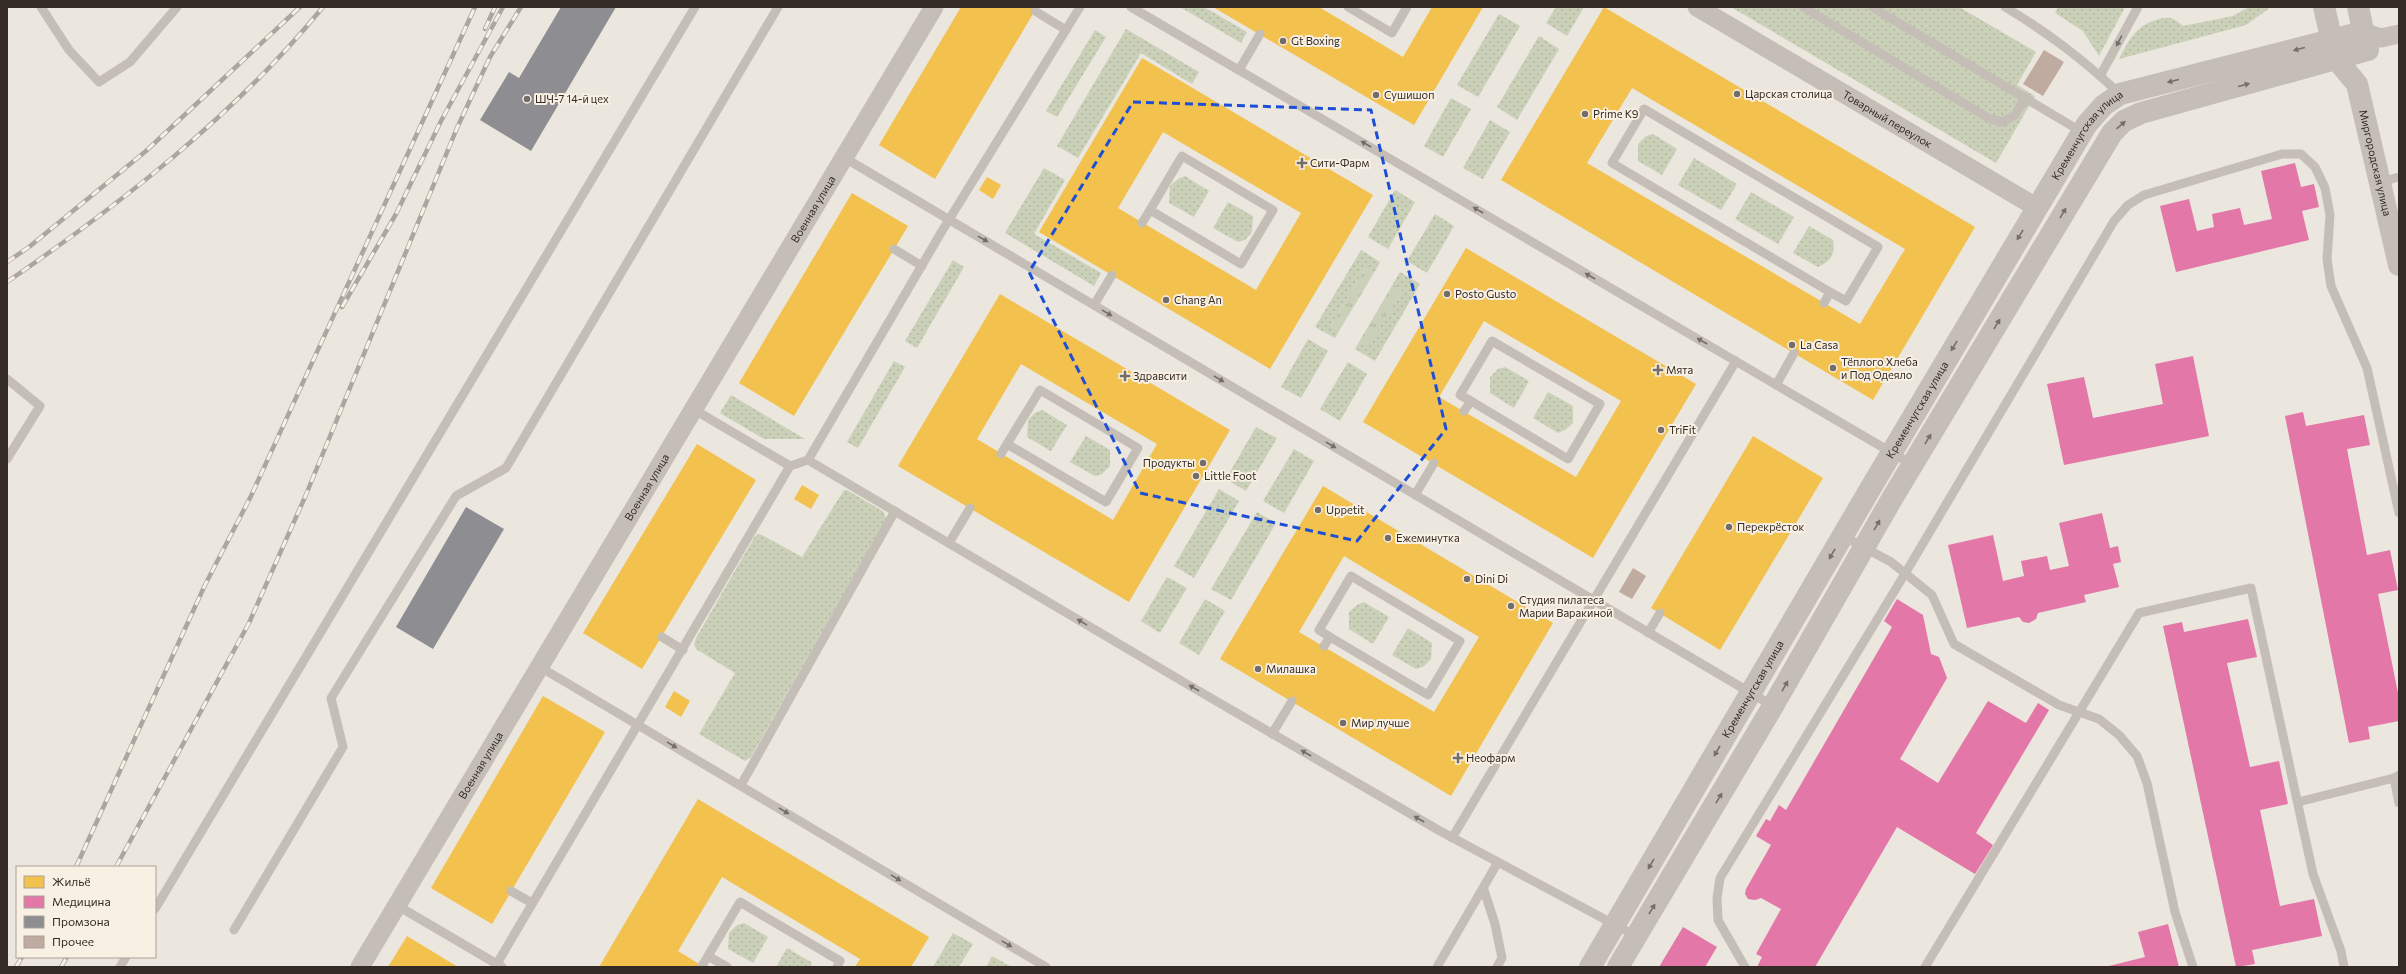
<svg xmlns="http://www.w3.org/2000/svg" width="2406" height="974" font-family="Commissioner,sans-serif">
  <defs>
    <pattern id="grass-dots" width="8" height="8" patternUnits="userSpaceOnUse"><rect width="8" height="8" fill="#cbd1b8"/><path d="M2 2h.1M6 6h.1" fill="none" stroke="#afb49e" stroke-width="1.8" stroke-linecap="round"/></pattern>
    <pattern id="park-tufts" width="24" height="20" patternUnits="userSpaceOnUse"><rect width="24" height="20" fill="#cbd1b8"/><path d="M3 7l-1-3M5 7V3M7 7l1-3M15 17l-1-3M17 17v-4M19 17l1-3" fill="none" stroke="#afb49e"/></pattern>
  </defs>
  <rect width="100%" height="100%" fill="#ebe6de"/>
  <g fill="url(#grass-dots)">
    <path d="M 1180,7 L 1204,7 L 1247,32 L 1241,43 Z"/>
    <path d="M 1556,7 L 1584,7 L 1567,36 L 1546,23 Z"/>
    <path d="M 1731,7 L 1959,7 L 2036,52 L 2017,85 L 2035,96 L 1996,163 Z"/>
    <path d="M 2058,7 L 2125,7 L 2099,56 L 2083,31 L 2055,13 Z"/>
    <path d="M 2249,7 L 2271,7 L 2246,25 L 2119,59 C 2129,40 2136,25 2159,19 C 2170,16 2174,18 2183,26 L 2233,16 Z"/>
    <path d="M 1499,14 L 1520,26 L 1478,97 L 1457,85 Z"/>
    <path d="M 1126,29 L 1199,72 L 1192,84 L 1141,53 L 1078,158 L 1057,146 Z"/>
    <path d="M 1095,30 L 1106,37 L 1057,117 L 1046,111 Z"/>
    <path d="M 1539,36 L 1559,49 L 1517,120 L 1497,107 Z"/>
    <path d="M 1451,98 L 1471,109 L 1443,157 L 1424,146 Z"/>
    <path d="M 1490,120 L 1510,132 L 1483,179 L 1463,168 Z"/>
    <path d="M 1653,134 L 1677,149 L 1662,175 L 1638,161 L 1638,144 L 1646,136 Z"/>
    <path d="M 1694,158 L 1737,184 L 1721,210 L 1678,185 Z"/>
    <path d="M 1044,168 L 1065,180 L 1034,234 L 1101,273 L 1094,286 L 1005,233 Z"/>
    <path d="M 1185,176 L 1209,191 L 1194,217 L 1169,203 L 1170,186 L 1178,179 Z"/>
    <path d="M 1395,190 L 1415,202 L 1388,249 L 1368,237 Z"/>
    <path d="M 1751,192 L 1794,217 L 1778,244 L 1735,219 Z"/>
    <path d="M 1228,202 L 1253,216 L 1252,232 L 1245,240 L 1238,242 L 1213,228 Z"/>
    <path d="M 1435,214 L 1454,226 L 1427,273 L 1407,261 Z"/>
    <path d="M 1809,226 L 1833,240 C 1836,254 1830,262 1818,267 L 1793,253 Z"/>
    <path d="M 1361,250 L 1380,262 L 1374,273 L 1365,268 L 1331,326 L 1339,331 L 1335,338 L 1315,327 Z"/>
    <path d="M 953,260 L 964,267 L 917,348 L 905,341 Z"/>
    <path d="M 1400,272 L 1420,284 L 1375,361 L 1355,349 L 1359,342 L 1368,347 L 1402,290 L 1393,284 Z"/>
    <path d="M 1308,339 L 1328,351 L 1301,398 L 1281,387 Z"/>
    <path d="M 894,361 L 905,367 L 858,448 L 847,442 Z"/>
    <path d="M 1348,362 L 1367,374 L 1340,421 L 1320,409 Z"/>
    <path d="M 1505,367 L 1529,381 L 1514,408 L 1490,393 L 1490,377 L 1498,369 Z"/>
    <path d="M 1548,392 L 1573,406 L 1573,423 L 1565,430 L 1558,433 L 1533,418 Z"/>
    <path d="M 731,395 L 805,439 L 764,439 L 720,413 Z"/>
    <path d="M 1042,410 L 1067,425 L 1051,451 L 1027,437 L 1028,420 L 1035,413 Z"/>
    <path d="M 1256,427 L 1277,438 L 1246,491 L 1226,479 Z"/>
    <path d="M 1086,436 L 1110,450 L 1110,466 L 1102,474 L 1095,476 L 1070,462 Z"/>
    <path d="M 1294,449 L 1314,461 L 1284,513 L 1263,501 Z"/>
    <path d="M 1219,489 L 1239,501 L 1194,578 L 1174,566 Z"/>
    <path d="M 844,490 L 847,490 L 884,512 L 886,519 L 751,757 L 745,761 L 699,734 L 735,673 L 696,649 L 694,644 L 696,638 L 755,536 L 758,534 L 762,535 L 802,557 Z"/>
    <path d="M 1257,512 L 1276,523 L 1231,600 L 1211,589 Z"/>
    <path d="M 1167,577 L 1187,588 L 1160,633 L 1141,621 Z"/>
    <path d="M 1205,599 L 1225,611 L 1199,655 L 1179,643 Z"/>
    <path d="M 1364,602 L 1389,617 L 1373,644 L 1349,629 L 1349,612 L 1357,605 Z"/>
    <path d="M 1408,628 L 1432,643 L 1431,659 L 1423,667 L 1416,669 L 1392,655 Z"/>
    <path d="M 744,923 L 768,937 L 753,963 L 728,949 L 729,933 L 737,925 Z"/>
    <path d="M 953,933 L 973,944 L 959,967 L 933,967 Z"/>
    <path d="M 787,948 L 811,962 L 812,967 L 776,967 Z"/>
    <path d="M 992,956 L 1012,967 L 986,967 Z"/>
  </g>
  <g fill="url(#park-tufts)">
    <path d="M 1365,268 L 1374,273 L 1339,331 L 1331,326 Z"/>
    <path d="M 1393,284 L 1402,290 L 1368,348 L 1359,342 Z"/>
  </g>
  <g fill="#f2c14e" fill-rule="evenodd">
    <path d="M 961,7 L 1037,7 L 935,179 L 879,145 Z"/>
    <path d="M 1213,7 L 1319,7 L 1403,57 L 1432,7 L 1483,7 L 1414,125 Z"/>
    <path d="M 1604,7 L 1975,227 L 1873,400 L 1501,180 ZM 1632,88 L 1905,249 L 1860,324 L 1587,163 Z"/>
    <path d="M 1142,58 L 1373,195 L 1270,369 L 1039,232 ZM 1163,132 L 1301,213 L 1256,290 L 1118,208 Z"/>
    <path d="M 987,177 L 1001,185 L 993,199 L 979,190 Z"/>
    <path d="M 852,193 L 908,226 L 794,416 L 739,383 Z"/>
    <path d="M 1466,248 L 1696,384 L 1593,558 L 1363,422 ZM 1484,321 L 1621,401 L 1576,477 L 1439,397 Z"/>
    <path d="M 1000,294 L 1230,430 L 1129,602 L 898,466 ZM 1021,364 L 1157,444 L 1113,520 L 977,439 Z"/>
    <path d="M 1753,436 L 1823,478 L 1720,650 L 1651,608 Z"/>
    <path d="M 697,444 L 756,480 L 642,669 L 583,633 Z"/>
    <path d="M 802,485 L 819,495 L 811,509 L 794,499 Z"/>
    <path d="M 1323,486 L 1553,623 L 1451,796 L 1220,659 ZM 1344,556 L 1479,637 L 1434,712 L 1299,632 Z"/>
    <path d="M 674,691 L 690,701 L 681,717 L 665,707 Z"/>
    <path d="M 543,696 L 605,732 L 492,924 L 431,888 Z"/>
    <path d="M 698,799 L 929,937 L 911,967 L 855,967 L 860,959 L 722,877 L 678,951 L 704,967 L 599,967 Z"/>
    <path d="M 407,936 L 458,967 L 388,967 Z"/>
  </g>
  <g fill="#e377a8">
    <path d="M 2295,163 L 2301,187 L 2314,184 L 2319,207 L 2302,211 L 2309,240 L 2176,272 L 2160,206 L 2189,199 L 2197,231 L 2214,227 L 2212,214 L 2240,208 L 2244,225 L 2272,219 L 2261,171 Z"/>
    <path d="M 2193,356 L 2209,436 L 2064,465 L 2047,384 L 2084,377 L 2093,418 L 2163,404 L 2155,364 Z"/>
    <path d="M 2303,412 L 2306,426 L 2364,415 L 2370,445 L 2347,449 L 2367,555 L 2390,550 L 2398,590 L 2378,594 L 2399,698 L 2399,721 L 2368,727 L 2370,739 L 2349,743 L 2285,416 Z"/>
    <path d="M 2102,513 L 2110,548 L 2118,546 L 2121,562 L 2113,564 L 2119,587 L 2084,595 L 2086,602 L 2038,613 L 2036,619 L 2029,623 L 2023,622 L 2019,617 L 1967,628 L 1948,545 L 1993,535 L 2003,581 L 2024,576 L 2021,561 L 2047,556 L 2050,570 L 2069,566 L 2059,523 Z"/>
    <path d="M 1897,599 L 1923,615 L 1931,654 L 1939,657 L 1947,678 L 1900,759 L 1938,783 L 1988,701 L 2026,723 L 2038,703 L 2049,710 L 1976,833 L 1993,845 L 1975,874 L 1897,827 L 1815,967 L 1757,967 L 1762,957 L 1756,954 L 1781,909 L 1761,898 L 1755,900 L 1748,899 L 1745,894 L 1746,889 L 1771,845 L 1756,836 L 1766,819 L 1770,821 L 1779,805 L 1786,810 L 1892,627 L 1884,621 Z"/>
    <path d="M 2248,619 L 2257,657 L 2227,663 L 2250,767 L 2279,761 L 2288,804 L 2260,810 L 2280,906 L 2314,899 L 2322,936 L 2252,950 L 2255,964 L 2236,967 L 2163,626 L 2182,622 L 2184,632 Z"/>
    <path d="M 2168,924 L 2179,967 L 2105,967 L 2145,957 L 2138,932 Z"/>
    <path d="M 1683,927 L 1717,947 L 1705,967 L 1659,967 Z"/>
  </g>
  <g fill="#8d8d92">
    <path d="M 561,7 L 616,7 L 531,151 L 480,120 L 509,72 L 519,78 Z"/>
    <path d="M 466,507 L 504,529 L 433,649 L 396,627 Z"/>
  </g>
  <g fill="#bfab9f">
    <path d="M 2044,50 L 2064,62 L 2043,96 L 2023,84 Z"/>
    <path d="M 1633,568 L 1646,576 L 1632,599 L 1619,592 Z"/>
  </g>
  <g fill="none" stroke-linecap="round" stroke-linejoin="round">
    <g stroke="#c4beb7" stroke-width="9">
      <path d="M 41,7 L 69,50 L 99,82 L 130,62 L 177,7"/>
      <path d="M 1131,7 L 1913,465"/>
      <path d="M 1348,7 L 1392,33 L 1407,7"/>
      <path d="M 1803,7 L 1990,119 L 2003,122 L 2015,115 L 2025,97"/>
      <path d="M 1872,7 L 2082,132"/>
      <path d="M 2005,7 C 2050,34 2082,59 2120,94"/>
      <path d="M 1035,11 L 1066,30"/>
      <path d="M 1239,70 L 1260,34"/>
      <path d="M 2100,76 L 2138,7"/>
      <path d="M 843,157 L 1773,706"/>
      <path d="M 2380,182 L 2399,177"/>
      <path d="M 1142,223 L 1150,210 L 1241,264 L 1273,210 L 1182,156 L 1150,210"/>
      <path d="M 894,249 L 922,266"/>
      <path d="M 1824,303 L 1830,292 L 1612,163 L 1644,109 L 1878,247 L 1846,301 L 1830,292"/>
      <path d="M 1094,305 L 1112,275"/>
      <path d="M 7,379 L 40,406 L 7,459"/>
      <path d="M 1776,385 L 1794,353"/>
      <path d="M 693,409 L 790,466 L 808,460 L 942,231 L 1080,7"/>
      <path d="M 1464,411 L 1471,401 L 1568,459 L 1600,404 L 1492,341 L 1460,395 L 1471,401"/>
      <path d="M 1001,454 L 1007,444 L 1106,502 L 1138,448 L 1040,390 L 1007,444"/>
      <path d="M 808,460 L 1192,687 L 1440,831 L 1636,936"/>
      <path d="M 1415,495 L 1434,463"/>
      <path d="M 1843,536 L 1891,562 L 1932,595 L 1954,644 L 2059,705 L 2099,719 L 2119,735 L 2137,756 L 2147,783 L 2175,912 L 2193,967"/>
      <path d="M 949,543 L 970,508"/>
      <path d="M 1648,633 L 1660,613"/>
      <path d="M 662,637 L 683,650"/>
      <path d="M 1324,646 L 1330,637 L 1428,695 L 1460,641 L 1351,576 L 1319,630 L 1330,637"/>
      <path d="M 540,667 L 1046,967"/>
      <path d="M 1272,734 L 1292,701"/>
      <path d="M 2394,778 L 2399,803"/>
      <path d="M 741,785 L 895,511"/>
      <path d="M 2298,802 L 2394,778 L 2399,775"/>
      <path d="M 1452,838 L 1736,361"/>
      <path d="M 1484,890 L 1495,924 L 1502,958 L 1497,967"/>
      <path d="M 511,891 L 532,903"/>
      <path d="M 398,906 L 502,967"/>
      <path d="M 155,909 L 695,7"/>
      <path d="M 234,930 L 343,747 L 331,698 L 456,496 L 506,468 L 778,7"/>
      <path d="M 708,956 L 727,967"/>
      <path d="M 702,966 L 740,902 L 840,961 L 837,967"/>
      <path d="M 120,967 L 126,957"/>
      <path d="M 495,967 L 790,466"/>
      <path d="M 1437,967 L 1498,862"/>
      <path d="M 1745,967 L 1718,920 L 1717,898 L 1720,878 L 1906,572 L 2114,221 L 2128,205 L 2144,195 L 2282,154 L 2301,154 L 2315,167 L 2325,188 L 2330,215 L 2327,259 L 2331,286 L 2367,368 L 2399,513"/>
      <path d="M 1925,967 L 2139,613 L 2251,588 L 2313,874 L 2341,951 L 2344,967"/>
    </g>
    <g stroke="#c4beb7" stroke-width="19">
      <path id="s1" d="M 1697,7 L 2036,207"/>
      <path d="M 2363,32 L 2381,38 L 2399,34"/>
      <path id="s2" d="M 360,967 L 934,7"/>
    </g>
    <g stroke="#c4beb7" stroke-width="22">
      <path id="s3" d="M 2324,7 L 2336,59 L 2357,84 L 2399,265"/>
      <path d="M 2358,7 L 2366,45"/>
      <path id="s4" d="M 1590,967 L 1873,484 L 2087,124 L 2104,105 L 2120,94 L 2363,32"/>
      <path d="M 1618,967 L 1773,706 L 1893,497 L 2112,133 L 2124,121 L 2141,113 L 2368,50"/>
    </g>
    <defs>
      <g id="rail">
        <path d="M 485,29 L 495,7"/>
        <path d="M 7,262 L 29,247 L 146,151 L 300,7"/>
        <path d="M 7,282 C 122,203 235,115 323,7"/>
        <path d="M 342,307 L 396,214 L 441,121 L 503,7"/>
        <path d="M 76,867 L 205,585 L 251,496 L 475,7"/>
        <path d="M 116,867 L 249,623 L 305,497 L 457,128 L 490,57 L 521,7"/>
        <path d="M 16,967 L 22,957"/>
        <path d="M 61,967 L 67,957"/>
      </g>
    </defs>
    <use href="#rail" stroke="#aba6a2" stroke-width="4.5"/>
    <use href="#rail" stroke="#f9f0e4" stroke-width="3" stroke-dasharray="9" stroke-linecap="butt"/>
  </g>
  <defs><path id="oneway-solid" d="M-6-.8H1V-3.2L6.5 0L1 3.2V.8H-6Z"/></defs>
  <g fill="#756d67">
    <use href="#oneway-solid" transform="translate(2119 41) rotate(118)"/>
    <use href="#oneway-solid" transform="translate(2299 49) rotate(165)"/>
    <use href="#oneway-solid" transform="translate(2173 81) rotate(166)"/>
    <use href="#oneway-solid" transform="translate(2244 85) rotate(-15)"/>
    <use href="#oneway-solid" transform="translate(2121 125) rotate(-41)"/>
    <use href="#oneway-solid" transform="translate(1366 144) rotate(-150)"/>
    <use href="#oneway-solid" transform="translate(1478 210) rotate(-150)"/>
    <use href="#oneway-solid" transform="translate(2063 213) rotate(-59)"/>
    <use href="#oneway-solid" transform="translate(2020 235) rotate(121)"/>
    <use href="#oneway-solid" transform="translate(983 239) rotate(29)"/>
    <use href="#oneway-solid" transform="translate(1590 276) rotate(-150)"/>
    <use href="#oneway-solid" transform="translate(1107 313) rotate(31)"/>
    <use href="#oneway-solid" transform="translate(1997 324) rotate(-59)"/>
    <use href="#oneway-solid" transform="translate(1702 341) rotate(-150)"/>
    <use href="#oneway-solid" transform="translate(1954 346) rotate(121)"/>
    <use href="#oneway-solid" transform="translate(1219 379) rotate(31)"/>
    <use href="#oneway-solid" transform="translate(1928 439) rotate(-59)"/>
    <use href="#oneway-solid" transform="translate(1331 445) rotate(31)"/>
    <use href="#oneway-solid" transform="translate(1877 525) rotate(-60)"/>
    <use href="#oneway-solid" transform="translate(1832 554) rotate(120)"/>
    <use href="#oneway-solid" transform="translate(1082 622) rotate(-149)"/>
    <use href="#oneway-solid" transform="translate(1785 686) rotate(-60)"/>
    <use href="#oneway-solid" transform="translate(1194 688) rotate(-150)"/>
    <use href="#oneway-solid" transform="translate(672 745) rotate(31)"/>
    <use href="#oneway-solid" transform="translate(1717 751) rotate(120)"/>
    <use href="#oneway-solid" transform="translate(1306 753) rotate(-150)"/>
    <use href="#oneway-solid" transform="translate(1719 798) rotate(-59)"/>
    <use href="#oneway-solid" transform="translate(784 811) rotate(31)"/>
    <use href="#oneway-solid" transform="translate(1419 819) rotate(-150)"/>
    <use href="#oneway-solid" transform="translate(1651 864) rotate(120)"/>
    <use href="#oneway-solid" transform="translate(896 878) rotate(31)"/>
    <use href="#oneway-solid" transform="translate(1652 909) rotate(-59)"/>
    <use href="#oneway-solid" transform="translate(1007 944) rotate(31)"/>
  </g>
  <path fill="none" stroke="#1d4ed8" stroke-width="3" stroke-dasharray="8 5" stroke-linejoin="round" d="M 1133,102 L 1371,110 L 1446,429 L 1357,541 L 1140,493 L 1029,272 Z"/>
  <g fill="#746c66" stroke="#f9f0e4" stroke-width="1.5">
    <circle cx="1283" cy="41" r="4"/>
    <circle cx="1737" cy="94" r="4"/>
    <circle cx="1376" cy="95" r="4"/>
    <circle cx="527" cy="99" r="4"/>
    <circle cx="1585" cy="114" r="4"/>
    <path d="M1300 157h4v4h4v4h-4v4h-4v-4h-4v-4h4z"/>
    <circle cx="1447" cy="294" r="4"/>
    <circle cx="1166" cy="300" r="4"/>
    <circle cx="1792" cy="345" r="4"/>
    <circle cx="1833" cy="368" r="4"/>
    <path d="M1656 364h4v4h4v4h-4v4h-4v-4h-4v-4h4z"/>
    <path d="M1123 370h4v4h4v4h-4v4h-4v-4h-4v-4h4z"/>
    <circle cx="1661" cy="430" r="4"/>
    <circle cx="1203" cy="463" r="4"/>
    <circle cx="1196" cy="476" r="4"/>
    <circle cx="1318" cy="510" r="4"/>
    <circle cx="1729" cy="527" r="4"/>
    <circle cx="1388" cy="538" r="4"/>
    <circle cx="1467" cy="579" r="4"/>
    <circle cx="1511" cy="606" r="4"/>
    <circle cx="1258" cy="669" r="4"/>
    <circle cx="1343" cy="723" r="4"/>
    <path d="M1456 752h4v4h4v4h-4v4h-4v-4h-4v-4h4z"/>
  </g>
  <g text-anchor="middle" stroke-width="4" stroke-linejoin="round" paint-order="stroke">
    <g font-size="11" fill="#342b26" stroke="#f9f0e4" text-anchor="start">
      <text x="1291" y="45">Gt Boxing</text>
      <text x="1745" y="98">Царская столица</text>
      <text x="1384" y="99">Сушишоп</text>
      <text x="535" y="103">ШЧ-7 14-й цех</text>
      <text x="1593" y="118">Prime K9</text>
      <text x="1310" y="167">Сити-Фарм</text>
      <text x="1455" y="298">Posto Gusto</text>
      <text x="1174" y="304">Chang An</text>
      <text x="1800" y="349">La Casa</text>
      <text x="1841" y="366">Тёплого Хлеба<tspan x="1841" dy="13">и Под Одеяло</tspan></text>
      <text x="1666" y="374">Мята</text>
      <text x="1133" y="380">Здравсити</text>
      <text x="1669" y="434">TriFit</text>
      <text x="1195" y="467" text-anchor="end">Продукты</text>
      <text x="1204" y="480">Little Foot</text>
      <text x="1326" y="514">Uppetit</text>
      <text x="1737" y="531">Перекрёсток</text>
      <text x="1396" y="542">Ежеминутка</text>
      <text x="1475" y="583">Dini Di</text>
      <text x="1519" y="604">Студия пилатеса<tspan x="1519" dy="13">Марии Варакиной</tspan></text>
      <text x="1266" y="673">Милашка</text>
      <text x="1351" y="727">Мир лучше</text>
      <text x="1466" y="762">Неофарм</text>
    </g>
    <g font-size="11" fill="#342b26" stroke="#f9f0e4">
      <text dy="4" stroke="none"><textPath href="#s1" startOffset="221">Товарный переулок</textPath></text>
      <text dy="4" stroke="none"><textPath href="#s4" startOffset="970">Кременчугская улица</textPath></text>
      <text dy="4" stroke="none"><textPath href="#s3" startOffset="167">Миргородская улица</textPath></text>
      <text dy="4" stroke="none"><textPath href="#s2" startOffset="883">Военная улица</textPath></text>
      <text dy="4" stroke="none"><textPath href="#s4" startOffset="646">Кременчугская улица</textPath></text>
      <text dy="4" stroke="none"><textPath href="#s2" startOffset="559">Военная улица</textPath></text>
      <text dy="4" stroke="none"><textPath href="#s4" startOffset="322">Кременчугская улица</textPath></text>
      <text dy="4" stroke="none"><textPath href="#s2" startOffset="235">Военная улица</textPath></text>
    </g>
  </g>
  <rect width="2406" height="974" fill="none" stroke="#342b26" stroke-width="16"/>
  <rect x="16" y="866" width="140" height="92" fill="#f9f0e4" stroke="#aaa198"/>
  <rect x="24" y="876" width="20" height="12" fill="#f2c14e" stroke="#aaa198"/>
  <text x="52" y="886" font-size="12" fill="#342b26">Жильё</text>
  <rect x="24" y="896" width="20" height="12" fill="#e377a8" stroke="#aaa198"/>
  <text x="52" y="906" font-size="12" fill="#342b26">Медицина</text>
  <rect x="24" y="916" width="20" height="12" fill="#8d8d92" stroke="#aaa198"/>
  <text x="52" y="926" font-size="12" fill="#342b26">Промзона</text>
  <rect x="24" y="936" width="20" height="12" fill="#bfab9f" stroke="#aaa198"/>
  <text x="52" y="946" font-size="12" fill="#342b26">Прочее</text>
</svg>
